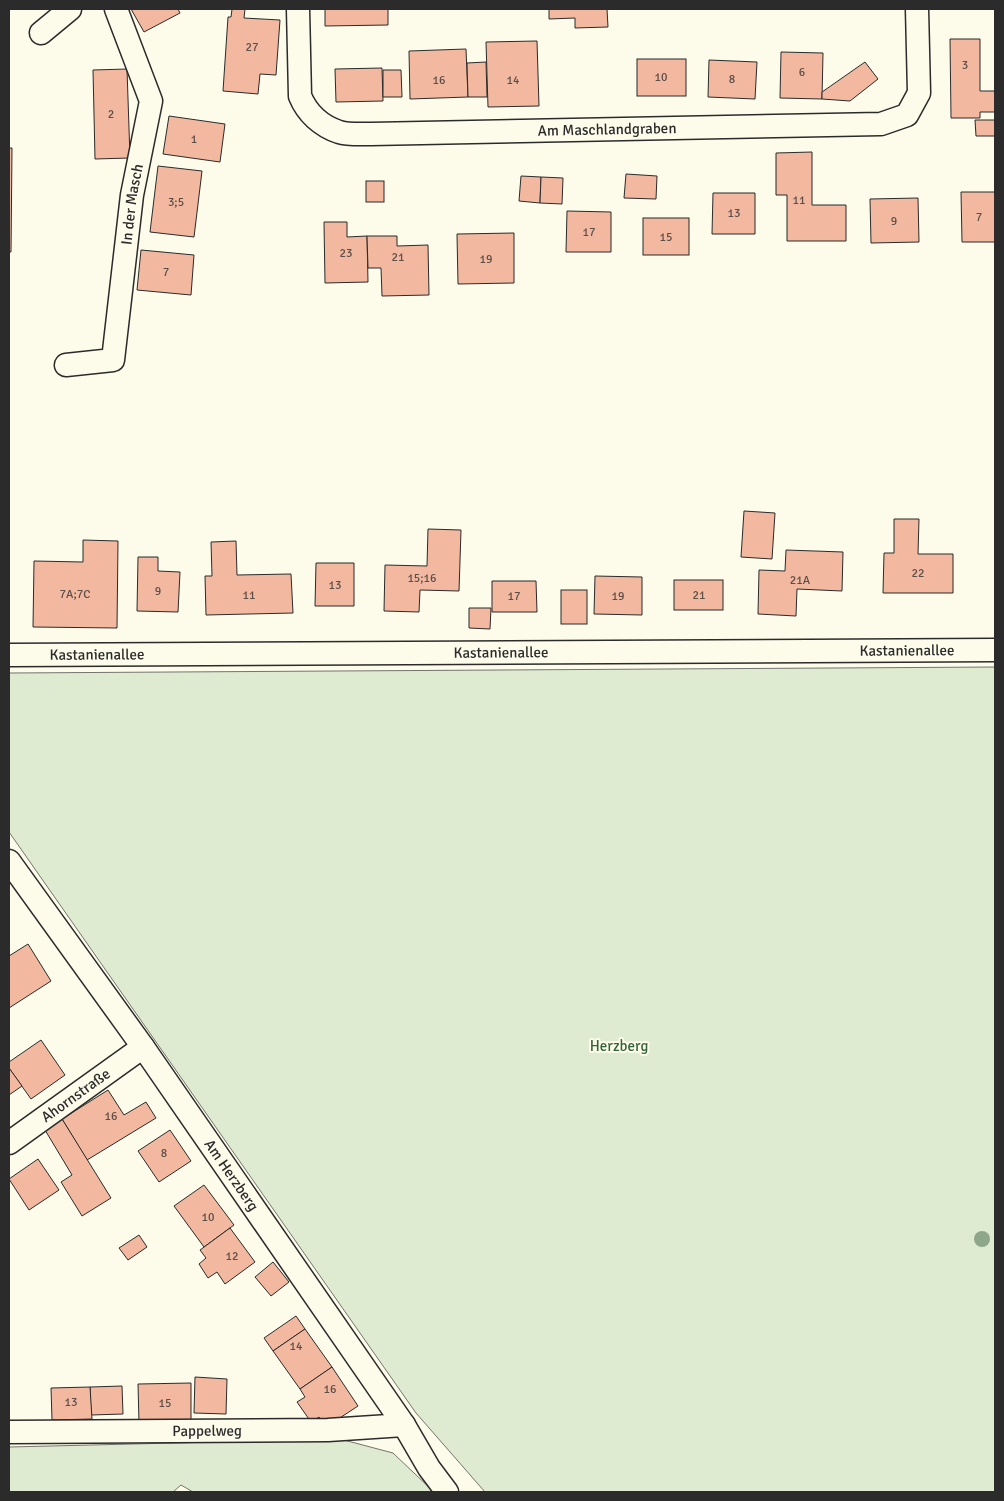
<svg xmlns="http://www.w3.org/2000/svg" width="1004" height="1501" font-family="Signika,sans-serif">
  <rect width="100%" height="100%" fill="#fdfbea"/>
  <g fill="#deebd1" stroke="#74746e">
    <path d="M 995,667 L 995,1492 L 485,1492 L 416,1413 L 9,832 L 9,673 Z"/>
    <path d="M 340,1439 L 393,1453 L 434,1492 L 193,1492 L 181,1485 L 173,1492 L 9,1492 L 9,1447 Z"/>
  </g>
  <g fill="#f2b8a0" stroke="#2b2b2b">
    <path d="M 131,9 L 178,9 L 180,13 L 144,32 Z"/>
    <path d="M 232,9 L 245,9 L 244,18 L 280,20 L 276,75 L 260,74 L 258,94 L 223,91 L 228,17 L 231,17 Z"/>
    <path d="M 325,9 L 388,9 L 388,25 L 325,26 Z"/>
    <path d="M 549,9 L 607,9 L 608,27 L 575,28 L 575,18 L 549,19 Z"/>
    <path d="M 950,39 L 980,39 L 980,91 L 995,91 L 995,112 L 980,112 L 980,118 L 951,118 Z"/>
    <path d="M 537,41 L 539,106 L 488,107 L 486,42 Z"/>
    <path d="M 466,49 L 468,97 L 410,99 L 409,51 Z"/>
    <path d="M 781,52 L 823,53 L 822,99 L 780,98 Z"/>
    <rect x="637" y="59" width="49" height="37"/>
    <path d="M 709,60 L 757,62 L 755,99 L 708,97 Z"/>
    <path d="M 486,62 L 487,97 L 468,97 L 467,63 Z"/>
    <path d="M 865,62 L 878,79 L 850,101 L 822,99 L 822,92 Z"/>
    <path d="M 382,68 L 383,101 L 336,102 L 335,69 Z"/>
    <path d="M 127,69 L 130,158 L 95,159 L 93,70 Z"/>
    <path d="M 383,70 L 401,70 L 402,97 L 383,97 Z"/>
    <path d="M 169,116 L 225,124 L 220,162 L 163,154 Z"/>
    <path d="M 975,120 L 995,120 L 995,136 L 976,136 Z"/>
    <path d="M 9,148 L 12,148 L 11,252 L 9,252 Z"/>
    <path d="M 812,152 L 812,205 L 846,205 L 846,241 L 787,241 L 787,195 L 776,195 L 776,153 Z"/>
    <path d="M 158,166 L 202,171 L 194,237 L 150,232 Z"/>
    <path d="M 626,174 L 657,176 L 656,199 L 624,198 Z"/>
    <path d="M 521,176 L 541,177 L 540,203 L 519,201 Z"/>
    <path d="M 541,177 L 563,178 L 562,204 L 540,203 Z"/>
    <rect x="366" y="181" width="18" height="21"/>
    <path d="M 961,192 L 995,192 L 995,242 L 962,242 Z"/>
    <path d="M 713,193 L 755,193 L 755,234 L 712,234 Z"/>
    <path d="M 918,198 L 919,242 L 871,243 L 870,199 Z"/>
    <path d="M 567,211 L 611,212 L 611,252 L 566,252 Z"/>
    <rect x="643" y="218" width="46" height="37"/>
    <path d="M 324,222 L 347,222 L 347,237 L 367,236 L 368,282 L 325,283 Z"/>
    <path d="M 514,233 L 514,283 L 458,284 L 457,234 Z"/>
    <path d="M 367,236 L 397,236 L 397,246 L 428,245 L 429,295 L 382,296 L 381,268 L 368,268 Z"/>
    <path d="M 141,250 L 194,255 L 191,295 L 137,290 Z"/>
    <path d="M 744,511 L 775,513 L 772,559 L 741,557 Z"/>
    <path d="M 894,519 L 919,519 L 918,554 L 953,554 L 953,593 L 883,593 L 884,553 L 894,553 Z"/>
    <path d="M 428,529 L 461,530 L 459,591 L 420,590 L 419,612 L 384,611 L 385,565 L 427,566 Z"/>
    <path d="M 83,540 L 118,541 L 117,628 L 33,627 L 34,561 L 83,562 Z"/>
    <path d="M 236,541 L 237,575 L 291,574 L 293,613 L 206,615 L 205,576 L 212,576 L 211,542 Z"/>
    <path d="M 786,550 L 843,552 L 842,591 L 797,589 L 796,616 L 758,614 L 759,570 L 785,571 Z"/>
    <path d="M 138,557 L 158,557 L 158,571 L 180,572 L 178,612 L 137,611 Z"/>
    <path d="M 316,563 L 354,563 L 354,606 L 315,606 Z"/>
    <path d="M 595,576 L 642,577 L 642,615 L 594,614 Z"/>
    <rect x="674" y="580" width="49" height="30"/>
    <path d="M 492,581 L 536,581 L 537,612 L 492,612 Z"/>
    <rect x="561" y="590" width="26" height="34"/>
    <path d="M 469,608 L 491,608 L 490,629 L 469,628 Z"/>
    <path d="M 28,944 L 51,981 L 9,1008 L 9,956 Z"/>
    <path d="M 41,1040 L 65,1075 L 31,1099 L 9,1068 L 9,1062 Z"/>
    <path d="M 9,1068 L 22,1086 L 9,1095 Z"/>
    <path d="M 108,1090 L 124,1115 L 146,1102 L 156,1118 L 87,1160 L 62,1119 Z"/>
    <path d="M 62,1119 L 111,1198 L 82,1216 L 61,1182 L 72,1175 L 45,1130 Z"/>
    <path d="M 170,1130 L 191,1161 L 159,1182 L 138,1151 Z"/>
    <path d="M 38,1159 L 59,1190 L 29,1210 L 9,1179 Z"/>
    <path d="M 204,1185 L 234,1225 L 204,1247 L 174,1206 Z"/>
    <path d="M 230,1228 L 255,1262 L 225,1284 L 217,1272 L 208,1278 L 199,1264 L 206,1258 L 200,1250 Z"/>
    <path d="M 139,1235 L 147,1247 L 128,1260 L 119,1248 Z"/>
    <path d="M 273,1262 L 289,1282 L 271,1296 L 255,1277 Z"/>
    <path d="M 296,1316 L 305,1329 L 273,1351 L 264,1338 Z"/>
    <path d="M 305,1329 L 332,1367 L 300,1389 L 273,1351 Z"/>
    <path d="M 332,1367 L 358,1406 L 326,1427 L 319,1417 L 311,1422 L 297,1402 L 305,1397 L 300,1389 Z"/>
    <path d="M 195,1377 L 227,1379 L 226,1414 L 194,1413 Z"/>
    <path d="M 191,1383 L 191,1422 L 139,1423 L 138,1384 Z"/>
    <path d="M 122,1386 L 123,1414 L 91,1415 L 90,1387 Z"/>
    <path d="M 90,1387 L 92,1419 L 52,1420 L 51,1388 Z"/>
  </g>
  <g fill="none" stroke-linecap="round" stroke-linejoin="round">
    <defs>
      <g id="street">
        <path id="s1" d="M 298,9 L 300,96 C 307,113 321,126 339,132 C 349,135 361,134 371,134 L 881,124 L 907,115 L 919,93 L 917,9"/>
        <path d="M 41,33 L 70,9"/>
        <path id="s2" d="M 66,365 L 113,360 L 132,195 L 151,101 L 116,9"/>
        <path id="s3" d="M 9,655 L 995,650"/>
        <path id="s4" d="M 9,861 L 143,1047 L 404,1425 L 429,1468 L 447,1492"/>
        <path id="s5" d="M 9,1143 L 143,1047"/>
        <path id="s6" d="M 9,1432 L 328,1430 L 404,1425"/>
      </g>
    </defs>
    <use href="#street" stroke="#2b2b2b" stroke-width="25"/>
    <use href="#street" stroke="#fdfbea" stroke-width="22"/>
  </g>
  <circle fill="#8ea78a" cx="982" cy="1239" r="8"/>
  <g text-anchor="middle" stroke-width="4" stroke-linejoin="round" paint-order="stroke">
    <g font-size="12" fill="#5d4e48">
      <text x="252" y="51">27</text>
      <text x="965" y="69">3</text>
      <text x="802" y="76">6</text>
      <text x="661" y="81">10</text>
      <text x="732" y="83">8</text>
      <text x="439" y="84">16</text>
      <text x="513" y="84">14</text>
      <text x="111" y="118">2</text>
      <text x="194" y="143">1</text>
      <text x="799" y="204">11</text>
      <text x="176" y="206">3;5</text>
      <text x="734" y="217">13</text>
      <text x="979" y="221">7</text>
      <text x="894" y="225">9</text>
      <text x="589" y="236">17</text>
      <text x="666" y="241">15</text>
      <text x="346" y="257">23</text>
      <text x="398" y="261">21</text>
      <text x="486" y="263">19</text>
      <text x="166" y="276">7</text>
      <text x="918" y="577">22</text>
      <text x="422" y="582">15;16</text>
      <text x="800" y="584">21A</text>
      <text x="335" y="589">13</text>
      <text x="158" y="595">9</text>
      <text x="75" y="598">7A;7C</text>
      <text x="249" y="599">11</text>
      <text x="699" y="599">21</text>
      <text x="514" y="600">17</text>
      <text x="618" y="600">19</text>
      <text x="111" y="1120">16</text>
      <text x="164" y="1157">8</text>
      <text x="208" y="1221">10</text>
      <text x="232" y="1260">12</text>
      <text x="296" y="1350">14</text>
      <text x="330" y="1393">16</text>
      <text x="71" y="1406">13</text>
      <text x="165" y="1407">15</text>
    </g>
    <g font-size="15" fill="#2b2b2b" stroke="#fdfbea">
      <text dy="5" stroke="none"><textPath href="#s1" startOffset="410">Am Maschlandgraben</textPath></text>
      <text dy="5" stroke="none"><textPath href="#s2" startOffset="204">In der Masch</textPath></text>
      <text dy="5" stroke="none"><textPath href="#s3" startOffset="898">Kastanienallee</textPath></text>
      <text dy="5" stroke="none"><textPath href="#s3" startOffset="492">Kastanienallee</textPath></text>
      <text dy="5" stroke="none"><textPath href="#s3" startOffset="88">Kastanienallee</textPath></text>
      <text dy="5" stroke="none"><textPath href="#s5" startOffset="82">Ahornstraße</textPath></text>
      <text dy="5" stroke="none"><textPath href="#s4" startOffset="385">Am Herzberg</textPath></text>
      <text dy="5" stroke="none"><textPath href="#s6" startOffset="198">Pappelweg</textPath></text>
    </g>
    <g font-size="15" fill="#34623c" stroke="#fdfbea">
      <text x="619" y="1051">Herzberg</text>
    </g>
  </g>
  <rect width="1004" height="1501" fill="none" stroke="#2b2b2b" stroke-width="20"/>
</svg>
